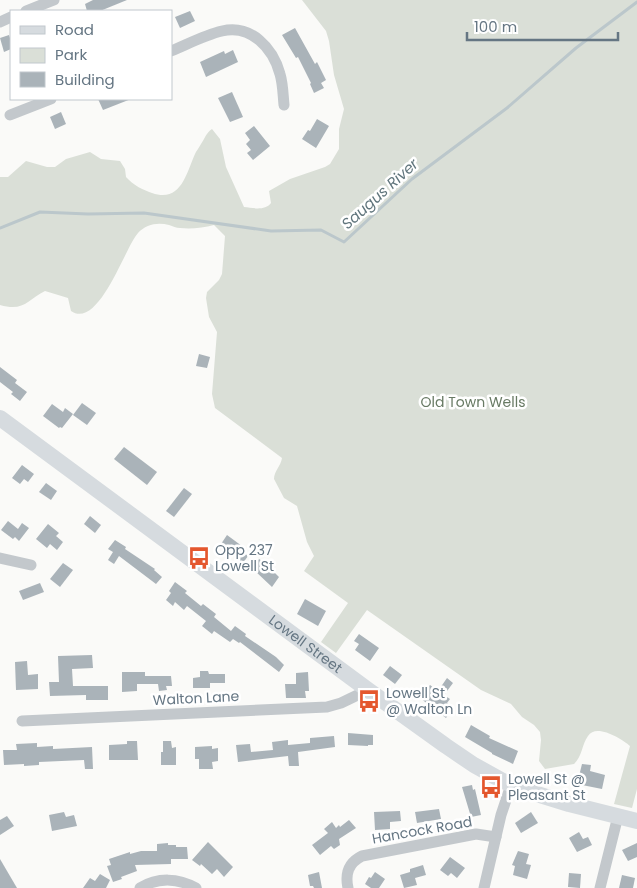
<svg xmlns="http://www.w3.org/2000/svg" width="637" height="888" font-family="Poppins,sans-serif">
  <rect width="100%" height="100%" fill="#fafaf8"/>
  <path fill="#dadfd7" d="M 302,0 L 637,0 L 637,789 L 632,808 L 614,804 L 630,746 C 622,739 596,723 588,736 C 582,744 582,757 574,764 L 545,769 L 539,761 L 541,740 L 540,732 L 534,725 L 522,717 L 511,704 L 481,690 L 367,610 L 336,653 L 321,642 L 348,603 L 304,571 L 314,556 L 307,542 L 297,506 L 284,498 L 274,479 C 274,471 281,466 282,458 L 215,408 L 212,394 L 217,332 L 209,317 L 206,298 L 207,292 L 219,280 L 222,274 L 225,236 L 214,225 C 203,228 191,229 180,228 C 176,228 173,226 169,225 C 158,222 146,224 138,233 C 125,247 99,330 71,311 L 68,298 L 45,291 C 27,300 24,312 0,305 L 0,177 L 8,177 L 26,161 L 47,167 L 55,167 L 66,159 L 90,152 L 101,159 L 120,161 L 125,169 L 126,177 C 133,185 143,190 152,193 C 181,203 186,174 195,154 C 196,151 199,148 201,144 C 205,138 206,133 212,129 L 220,139 L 226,167 L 244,207 C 253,208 265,211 271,203 L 269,191 L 290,179 L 325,167 L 330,164 L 339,149 L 339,129 L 344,109 L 334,75 L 329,41 L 326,31 Z"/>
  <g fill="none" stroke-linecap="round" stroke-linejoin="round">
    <path stroke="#bbc7cb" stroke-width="3" d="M 0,228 L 40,212 L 88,214 L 144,213 L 271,231 L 321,230 L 344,242 L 412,179 L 507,108 L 576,48 L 637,2"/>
  </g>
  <g fill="#aab3b9">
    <path d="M 93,0 L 127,0 L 100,11 L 87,11 L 85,4 Z"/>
    <path d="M 190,11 L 195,21 L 180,28 L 175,17 Z"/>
    <path d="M 295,28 L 315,64 L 317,62 L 326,80 L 321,83 L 324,88 L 314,93 L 310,84 L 311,83 L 298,57 L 296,58 L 282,35 Z"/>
    <path d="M 9,35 L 11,41 L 11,49 L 4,52 L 0,38 Z"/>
    <path d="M 233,50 L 238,62 L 206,77 L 200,62 L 224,51 L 225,54 Z"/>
    <path d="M 232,92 L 243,117 L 230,122 L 218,98 Z"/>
    <path d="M 98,99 L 131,99 L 103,110 Z"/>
    <path d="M 61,112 L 66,124 L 55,129 L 50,117 Z"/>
    <path d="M 317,119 L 329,126 L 316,148 L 302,139 L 308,130 L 310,131 Z"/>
    <path d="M 254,126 L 270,146 L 253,160 L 247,153 L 251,150 L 246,144 L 250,140 L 245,133 Z"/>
    <path d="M 199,354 L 210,357 L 207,368 L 196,366 Z"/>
    <path d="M 0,367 L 17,380 L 15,383 L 27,392 L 20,401 L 11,394 L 13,392 L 0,382 Z"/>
    <path d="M 82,403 L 96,413 L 87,425 L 73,415 Z"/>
    <path d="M 52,404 L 63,412 L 65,408 L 73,414 L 62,428 L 60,427 L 59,428 L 43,416 Z"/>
    <path d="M 124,447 L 157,472 L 147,485 L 114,459 Z"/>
    <path d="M 22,465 L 34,474 L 28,482 L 24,479 L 20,484 L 12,478 Z"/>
    <path d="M 46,483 L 57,491 L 51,500 L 39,492 Z"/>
    <path d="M 184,488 L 192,494 L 174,517 L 166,511 Z"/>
    <path d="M 90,516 L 101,525 L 95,533 L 84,524 Z"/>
    <path d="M 8,521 L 18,529 L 22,523 L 29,528 L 19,541 L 15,537 L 13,539 L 1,530 Z"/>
    <path d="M 48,524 L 59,533 L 56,536 L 63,542 L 57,550 L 50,544 L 47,548 L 36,539 Z"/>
    <path d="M 227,535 L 246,549 L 244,553 L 248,556 L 243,563 L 219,547 Z"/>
    <path d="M 115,540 L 126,547 L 125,549 L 155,569 L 154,570 L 162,577 L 156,584 L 119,556 L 114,564 L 108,560 L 113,552 L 108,549 Z"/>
    <path d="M 259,559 L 276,570 L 274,572 L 279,577 L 272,587 L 252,568 Z"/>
    <path d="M 63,563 L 73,570 L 60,587 L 50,579 Z"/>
    <path d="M 175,582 L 187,591 L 185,593 L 201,606 L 203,604 L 216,614 L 214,617 L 231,631 L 235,626 L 246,634 L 245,636 L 276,657 L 284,665 L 279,672 L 240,642 L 239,643 L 233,639 L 230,642 L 214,631 L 212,634 L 202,626 L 206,621 L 187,606 L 184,610 L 175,602 L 173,606 L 166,600 L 171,593 L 169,591 Z"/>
    <path d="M 40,583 L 44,592 L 23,600 L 19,591 Z"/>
    <path d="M 305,599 L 326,611 L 318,626 L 297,614 Z"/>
    <path d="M 359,634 L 379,648 L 370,661 L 355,650 L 359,644 L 354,641 Z"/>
    <path d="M 92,655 L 93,668 L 72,669 L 73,686 L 108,686 L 108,700 L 86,700 L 86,695 L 50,696 L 49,682 L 59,682 L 58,656 Z"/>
    <path d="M 27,661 L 28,675 L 38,674 L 38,689 L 16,690 L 15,662 Z"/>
    <path d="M 390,666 L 402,675 L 395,684 L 383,675 Z"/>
    <path d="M 200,671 L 208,671 L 209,674 L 225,674 L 225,683 L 210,683 L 210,688 L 193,688 L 193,678 L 200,677 Z"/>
    <path d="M 122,672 L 145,672 L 145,676 L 171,676 L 172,686 L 166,686 L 167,690 L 159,691 L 158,684 L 137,684 L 137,691 L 122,692 Z"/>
    <path d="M 308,672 L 309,691 L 305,691 L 306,698 L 286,698 L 285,684 L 296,684 L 296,673 Z"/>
    <path d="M 447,678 L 453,683 L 444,695 L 450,699 L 447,703 L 453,708 L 446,718 L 420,698 L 430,685 L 438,691 Z"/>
    <path d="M 471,725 L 490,736 L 489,738 L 518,751 L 513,764 L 492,754 L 492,753 L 465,737 Z"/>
    <path d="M 348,733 L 373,735 L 373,745 L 368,745 L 368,746 L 348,745 Z"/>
    <path d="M 334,736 L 335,747 L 298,752 L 299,766 L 289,766 L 288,756 L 238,762 L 236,745 L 250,744 L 251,752 L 273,750 L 272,742 L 288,740 L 288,745 L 310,743 L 310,738 Z"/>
    <path d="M 127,741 L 137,741 L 138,760 L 109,760 L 109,745 L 127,744 Z"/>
    <path d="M 163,741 L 171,741 L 172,748 L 176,747 L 176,765 L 161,765 L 161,752 L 163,752 Z"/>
    <path d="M 37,743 L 37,747 L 53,746 L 53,749 L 92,747 L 93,769 L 85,769 L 84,760 L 39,762 L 39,765 L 24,766 L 24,764 L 4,765 L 3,750 L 17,750 L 16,744 Z"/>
    <path d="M 212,746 L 212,749 L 218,748 L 218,761 L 212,762 L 213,769 L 199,769 L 199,759 L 195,759 L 195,747 Z"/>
    <path d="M 582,764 L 591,765 L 590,771 L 605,775 L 602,789 L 577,784 Z"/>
    <path d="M 472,785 L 473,790 L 475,789 L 481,815 L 471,817 L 462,787 Z"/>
    <path d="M 439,809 L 441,819 L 417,823 L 415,812 Z"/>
    <path d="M 400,811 L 401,821 L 390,822 L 390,829 L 375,830 L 374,812 Z"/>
    <path d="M 64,812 L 66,817 L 74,815 L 77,826 L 52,831 L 49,815 Z"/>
    <path d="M 531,812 L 538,823 L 521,833 L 515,823 Z"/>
    <path d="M 7,816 L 14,826 L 0,835 L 0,820 Z"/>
    <path d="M 349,820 L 356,828 L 339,839 L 340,845 L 334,849 L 331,846 L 320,855 L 312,845 L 328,833 L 324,829 L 332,822 L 336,828 L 339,825 L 340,827 Z"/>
    <path d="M 579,832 L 583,839 L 588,837 L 592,845 L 577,852 L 569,838 Z"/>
    <path d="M 208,842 L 233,867 L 224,877 L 217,869 L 212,874 L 201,864 L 200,866 L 192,860 Z"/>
    <path d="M 168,843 L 168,845 L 176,845 L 176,847 L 187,847 L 188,859 L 171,859 L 171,864 L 135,865 L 137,871 L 121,877 L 122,879 L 113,882 L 107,866 L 111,865 L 109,859 L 130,852 L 130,854 L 141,851 L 157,851 L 157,844 Z"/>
    <path d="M 637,843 L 637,857 L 628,861 L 622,850 Z"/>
    <path d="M 518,851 L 529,854 L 526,864 L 531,865 L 527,879 L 513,875 L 515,866 L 512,865 Z"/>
    <path d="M 450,857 L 465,868 L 457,878 L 451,873 L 448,876 L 440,870 Z"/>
    <path d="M 0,859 L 17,888 L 0,888 Z"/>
    <path d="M 423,865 L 426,875 L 415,878 L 417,885 L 404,888 L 400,875 L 410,872 L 410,869 Z"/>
    <path d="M 319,872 L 322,888 L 314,888 L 313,886 L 310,886 L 308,875 Z"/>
    <path d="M 375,872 L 385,879 L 379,888 L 371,888 L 365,884 L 369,877 L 371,878 Z"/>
    <path d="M 569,873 L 581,874 L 580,888 L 568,887 Z"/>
    <path d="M 100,874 L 110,880 L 106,888 L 83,888 L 90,878 L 95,881 Z"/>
    <path d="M 622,875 L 635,878 L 633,888 L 619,888 Z"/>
  </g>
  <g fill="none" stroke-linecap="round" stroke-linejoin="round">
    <g stroke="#c3c8cc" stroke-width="11">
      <path d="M 26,11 L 54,0"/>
      <path d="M 0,22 L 11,17"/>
      <path d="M 171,51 C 188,44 205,35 222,31 C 251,24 273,48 280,74 C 283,84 283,95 284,105"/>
      <path d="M 10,115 L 51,99"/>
      <path d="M 0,558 L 31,565"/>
      <path d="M 22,721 L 327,707 L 341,703 L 368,690"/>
      <path d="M 140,888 C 158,877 178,878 196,888"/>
      <path d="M 348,888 C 345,874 348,863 362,856 L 476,834 L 496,837"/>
      <path d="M 484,888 L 501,815 L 511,785"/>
      <path d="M 600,888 L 618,816"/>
    </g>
    <path stroke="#d6dbdf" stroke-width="16" id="s1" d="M 0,418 L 368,690 L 446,746 L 474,765 L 501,780 L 524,790 L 569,804 L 637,821"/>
  </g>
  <defs>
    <symbol id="bus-bare" viewBox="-9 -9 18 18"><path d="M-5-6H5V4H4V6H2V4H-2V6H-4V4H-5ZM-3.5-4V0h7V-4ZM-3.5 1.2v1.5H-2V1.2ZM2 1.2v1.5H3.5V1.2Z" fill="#e4572e" stroke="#fff" stroke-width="2.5" paint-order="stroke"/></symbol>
  </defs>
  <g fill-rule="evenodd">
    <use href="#bus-bare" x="183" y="542" width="32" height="32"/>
    <use href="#bus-bare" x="353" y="685" width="32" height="32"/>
    <use href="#bus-bare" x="475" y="771" width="32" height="32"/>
  </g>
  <g text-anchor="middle" stroke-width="5" stroke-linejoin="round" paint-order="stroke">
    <g font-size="14" fill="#687a64" stroke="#fff">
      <text x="473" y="407">Old Town Wells</text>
    </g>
    <g font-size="14" fill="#657683" stroke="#fff" text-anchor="start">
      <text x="215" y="555">Opp 237<tspan x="215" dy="16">Lowell St</tspan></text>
      <text x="386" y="698">Lowell St<tspan x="386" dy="16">@ Walton Ln</tspan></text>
      <text x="508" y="784">Lowell St @<tspan x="508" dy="16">Pleasant St</tspan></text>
    </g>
    <g font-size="14" fill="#657683" stroke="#fff">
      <text dy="5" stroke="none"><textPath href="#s1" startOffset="380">Lowell Street</textPath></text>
      <text transform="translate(196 698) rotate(-3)" y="5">Walton Lane</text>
      <text transform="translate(422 830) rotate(-10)" y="5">Hancock Road</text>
    </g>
    <g font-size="15" font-style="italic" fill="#60757c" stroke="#fff">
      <text transform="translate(380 194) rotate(-42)" y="5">Saugus River</text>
    </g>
  </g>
  <rect x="10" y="10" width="162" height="90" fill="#ffffff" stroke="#c1c8cd"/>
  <rect x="20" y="26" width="25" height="8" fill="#d6dbdf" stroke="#c1c8cd"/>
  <text x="55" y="35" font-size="15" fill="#657683">Road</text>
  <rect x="20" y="48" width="25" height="15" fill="#dadfd7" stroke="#c1c8cd"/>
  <text x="55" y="60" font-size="15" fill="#657683">Park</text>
  <rect x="20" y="72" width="25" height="15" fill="#aab3b9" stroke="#c1c8cd"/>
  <text x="55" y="85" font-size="15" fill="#657683">Building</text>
  <path d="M467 32v8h151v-8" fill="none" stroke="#657683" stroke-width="2.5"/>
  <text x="474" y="32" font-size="15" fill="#657683" stroke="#ffffff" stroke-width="4" paint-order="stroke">100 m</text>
</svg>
